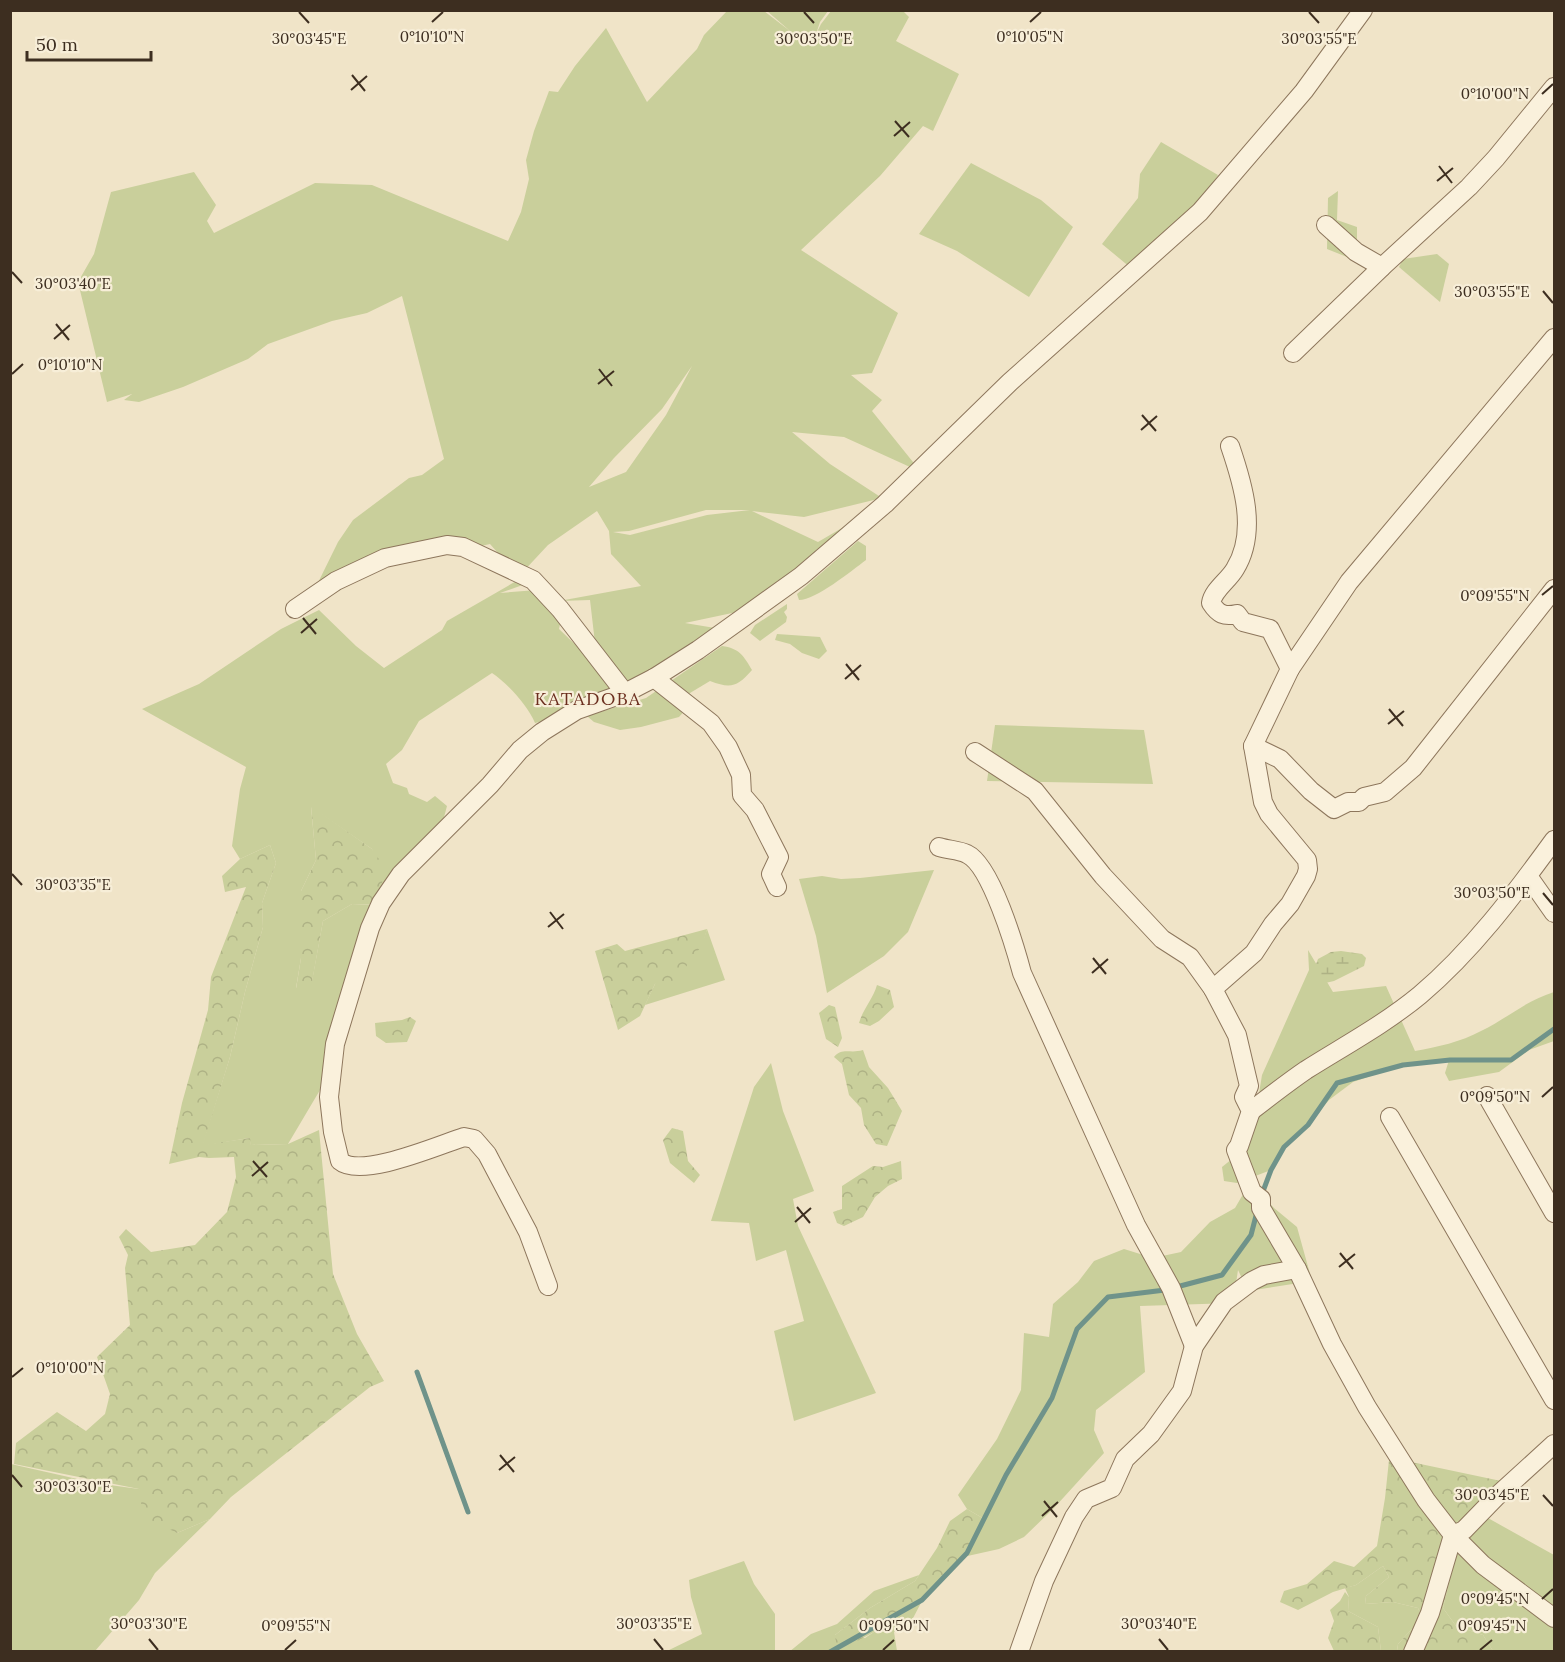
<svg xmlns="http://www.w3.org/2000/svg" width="1565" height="1662" font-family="Lora,serif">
  <defs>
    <pattern id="forest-crowns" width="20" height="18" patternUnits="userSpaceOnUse" patternTransform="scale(1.5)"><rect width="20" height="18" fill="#c9cf9b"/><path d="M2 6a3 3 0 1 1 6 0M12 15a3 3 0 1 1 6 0" fill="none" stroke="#aeb285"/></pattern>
    <pattern id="wetland-marsh" width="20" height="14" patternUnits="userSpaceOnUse" patternTransform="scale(1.5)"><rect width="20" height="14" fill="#c9cf9b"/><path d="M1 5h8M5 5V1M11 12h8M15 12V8" fill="none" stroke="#aeb285"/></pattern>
  </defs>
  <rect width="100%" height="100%" fill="#f0e4c8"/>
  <g fill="#c9cf9b" fill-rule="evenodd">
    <path d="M 727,11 L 764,11 L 790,31 L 767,11 L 828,11 L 820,22 L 816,34 L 821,24 L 831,11 L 903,11 L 909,17 L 896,41 L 959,74 L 933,131 L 923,126 L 880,176 L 801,250 L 898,313 L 872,373 L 851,375 L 882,400 L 872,411 L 921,472 L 844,437 L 792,432 L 830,464 L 882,498 L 804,517 L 752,511 L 818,542 L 890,500 L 765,606 L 685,623 L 733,631 L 551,719 L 535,723 C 528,706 507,683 492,673 L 419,721 L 402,750 L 386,764 L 393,783 L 407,788 L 409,794 L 427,802 L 435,796 L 447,806 L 443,821 L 453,835 L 395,871 L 384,897 L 372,849 L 311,807 L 316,860 L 301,891 L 301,958 L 296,988 L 312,981 L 323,921 L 352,904 L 376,905 L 354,949 L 332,1026 L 320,1090 L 288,1144 L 251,1145 L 249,1138 L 202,1146 L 230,1057 L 245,992 L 263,927 L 262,903 L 276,863 L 270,845 L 240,859 L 232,846 L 240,789 L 246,767 L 142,709 L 199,684 L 281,629 L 319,610 L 356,646 L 384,668 L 442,630 L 447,621 L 525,576 L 531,582 L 500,593 L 537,590 L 563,610 L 559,629 L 606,674 L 595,643 L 590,600 L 559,601 L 641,586 L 611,554 L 609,531 L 597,511 L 548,545 L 521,574 L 505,561 L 490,544 L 380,568 L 300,612 L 309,601 L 338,542 L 353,520 L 409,478 L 422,475 L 444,459 L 402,296 L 367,313 L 332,321 L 268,344 L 248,359 L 183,387 L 139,402 L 124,400 L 132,394 L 107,402 L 78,282 L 94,254 L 111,192 L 194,172 L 216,205 L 207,221 L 214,233 L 315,183 L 372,185 L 508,241 L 521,212 L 529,179 L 526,160 L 534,131 L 549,91 L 558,92 L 575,66 L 606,28 L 647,102 L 697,49 L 704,35 ZM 692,366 L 666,415 L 626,472 L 589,487 L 614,458 L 662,409 ZM 706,510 L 750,510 L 707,515 L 630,535 L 613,532 L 629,531 Z"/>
    <path d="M 1161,142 L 1218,175 L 1196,214 L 1131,268 L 1102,244 L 1138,198 L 1140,174 Z"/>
    <path d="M 971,163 L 1041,200 L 1073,227 L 1029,297 L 957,251 L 919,234 Z"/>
    <path d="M 1338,191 L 1337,220 L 1357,227 L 1357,261 L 1327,249 L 1328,198 Z"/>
    <path d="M 1437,254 L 1449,264 L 1440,302 L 1399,267 L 1403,259 Z"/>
    <path d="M 858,541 L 866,546 L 866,560 C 851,571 816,600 799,600 L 797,594 Z"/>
    <path d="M 787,604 L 787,609 L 784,612 L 787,617 L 786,622 L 760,641 L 750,633 L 755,625 Z"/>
    <path d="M 777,634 L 820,637 L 827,651 L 819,659 L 802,653 L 790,644 L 775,640 Z"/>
    <path d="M 722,646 C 739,648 744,656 752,670 C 737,687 731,689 710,681 L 685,696 L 688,707 L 679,717 L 641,727 L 620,730 L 594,722 L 587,716 L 646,698 Z"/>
    <path d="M 995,725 L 1144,730 L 1153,784 L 987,781 Z"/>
    <path d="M 934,870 L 908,932 L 884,956 L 827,993 L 816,936 L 799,879 L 822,876 L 841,879 L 860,878 Z"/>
    <path d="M 707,929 L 725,980 L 645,1005 L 655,984 L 702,944 Z"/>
    <path d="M 1308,950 L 1333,992 L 1386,986 L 1415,1051 C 1437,1047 1461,1042 1481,1031 C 1508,1018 1525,1001 1554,992 L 1554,1041 L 1529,1050 L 1499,1072 L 1449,1081 L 1445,1073 L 1449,1060 L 1403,1065 L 1353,1082 L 1329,1100 L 1308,1125 L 1284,1147 L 1271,1170 L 1237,1183 L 1224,1181 L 1222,1167 L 1242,1151 L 1255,1118 L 1262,1075 L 1309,970 Z"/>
    <path d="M 771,1063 L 783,1111 L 814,1191 L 793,1199 L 798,1226 L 876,1393 L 794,1421 L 774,1331 L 804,1321 L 786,1250 L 756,1261 L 749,1223 L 711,1221 L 754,1087 Z"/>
    <path d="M 1253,1186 L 1274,1208 L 1297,1227 L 1312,1281 L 1248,1291 L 1238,1270 L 1233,1303 L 1140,1306 L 1145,1372 L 1096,1410 L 1094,1430 L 1104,1453 L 1054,1508 L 1024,1537 L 999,1549 L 963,1557 L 986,1520 L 967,1509 L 958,1495 L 997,1439 L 1021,1390 L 1024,1333 L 1049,1337 L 1053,1304 L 1078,1282 L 1094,1261 L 1124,1249 L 1153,1258 L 1181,1252 L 1210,1222 L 1235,1208 L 1242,1196 Z"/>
    <path d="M 11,1464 L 95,1483 L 139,1489 L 177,1533 L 210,1519 L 155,1573 L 139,1600 L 95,1651 L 11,1652 Z"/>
    <path d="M 1479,1513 L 1554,1555 L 1554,1651 L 1493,1651 L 1483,1635 L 1456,1626 L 1443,1608 L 1455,1557 L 1458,1553 L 1456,1551 Z"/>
    <path d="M 744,1561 L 754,1584 L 775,1614 L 775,1651 L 667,1651 L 702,1634 L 691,1597 L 689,1580 Z"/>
    <path d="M 1383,1566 L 1389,1577 L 1366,1596 L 1365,1604 L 1393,1602 L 1418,1608 L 1422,1618 L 1398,1644 L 1397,1651 L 1381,1651 L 1378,1627 L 1348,1611 L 1349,1597 L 1345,1588 L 1356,1585 Z"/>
    <path d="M 919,1575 L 915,1581 L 870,1608 L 835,1635 L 865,1638 L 923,1599 L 911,1622 L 894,1632 L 897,1651 L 789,1652 L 811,1634 L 837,1624 L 874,1591 Z"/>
  </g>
  <g fill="url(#forest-crowns)">
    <path d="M 311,806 L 372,849 L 385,868 L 381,887 L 384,905 L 352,904 L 323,921 L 312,982 L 296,989 L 301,958 L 301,891 L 316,860 Z"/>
    <path d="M 270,845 L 276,863 L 262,903 L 263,927 L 245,992 L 230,1057 L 203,1145 L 250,1138 L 251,1145 L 288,1144 L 319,1130 L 333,1274 L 357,1334 L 384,1381 L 370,1387 L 231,1497 L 210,1519 L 177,1533 L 143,1516 L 139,1489 L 14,1464 L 16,1443 L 57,1412 L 86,1431 L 105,1414 L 110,1394 L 97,1357 L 130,1325 L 125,1268 L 128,1255 L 119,1237 L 126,1229 L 151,1252 L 195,1245 L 227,1212 L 236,1177 L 234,1157 L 209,1158 L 199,1157 L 169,1164 L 182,1103 L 208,1010 L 211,977 L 246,887 L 225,892 L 222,876 L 240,859 Z"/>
    <path d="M 707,929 L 703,944 L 676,980 L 655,984 L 640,1016 L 618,1030 L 595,951 L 617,944 L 625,951 Z"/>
    <path d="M 877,985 L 890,990 L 894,1007 L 879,1021 L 870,1026 L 859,1023 C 863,1009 873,999 877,985 Z"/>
    <path d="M 829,1005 L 835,1007 L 842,1038 L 838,1047 L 826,1039 L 819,1013 Z"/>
    <path d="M 410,1017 L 416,1021 L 407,1042 L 386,1043 L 376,1036 L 375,1023 L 402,1020 Z"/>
    <path d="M 863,1050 L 869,1067 L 888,1088 L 902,1111 L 887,1146 L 876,1144 L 864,1125 L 861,1108 L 849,1095 L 842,1064 L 834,1057 C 842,1047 850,1054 863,1050 Z"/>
    <path d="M 672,1128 L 683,1131 L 688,1161 L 700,1175 L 694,1183 L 670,1163 L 663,1140 Z"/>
    <path d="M 901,1161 L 902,1179 L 888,1186 L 875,1197 L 863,1217 L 844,1226 L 837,1223 L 833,1212 L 842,1209 L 842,1186 L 873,1166 L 883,1167 Z"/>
    <path d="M 1389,1460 L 1411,1462 L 1501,1481 L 1465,1532 L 1455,1557 L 1443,1608 L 1456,1626 L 1483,1635 L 1493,1651 L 1397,1651 L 1398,1644 L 1422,1618 L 1418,1608 L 1393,1602 L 1365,1604 L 1366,1596 L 1389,1577 L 1383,1566 L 1356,1585 L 1333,1592 L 1298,1610 L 1280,1602 L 1284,1591 L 1307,1584 L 1334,1561 L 1354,1567 L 1377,1546 L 1385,1498 Z"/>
    <path d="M 967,1509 L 986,1520 C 979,1532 972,1545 964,1556 C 932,1599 884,1629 837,1651 L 835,1635 L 870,1608 L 915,1581 L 937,1548 L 950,1521 Z"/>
    <path d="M 1345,1592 L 1349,1597 L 1348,1611 L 1378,1627 L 1381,1651 L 1363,1650 L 1334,1651 L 1328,1638 L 1334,1621 L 1330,1610 L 1340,1601 Z"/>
  </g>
  <path fill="url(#wetland-marsh)" d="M 1341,951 L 1362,954 L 1366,958 L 1364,966 L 1334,981 L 1321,984 L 1312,975 L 1318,959 L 1331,952 Z"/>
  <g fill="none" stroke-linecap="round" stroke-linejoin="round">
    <g stroke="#6f938a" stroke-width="5">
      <path d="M 1262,1194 L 1271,1170 L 1284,1147 L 1308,1125 L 1337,1083 L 1403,1065 L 1450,1060 L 1511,1060 L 1554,1029"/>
      <path d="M 417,1372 L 468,1512"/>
      <path d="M 830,1652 L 922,1600 L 967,1553 L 1006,1475 L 1052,1398 L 1077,1329 L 1108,1297 L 1165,1290 L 1222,1275 L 1251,1235 L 1257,1212"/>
    </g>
    <defs>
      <g id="minor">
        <path d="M 1326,225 L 1356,252 L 1382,267"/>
        <path d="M 1293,353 L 1382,267 L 1469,187 L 1496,158 L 1554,87"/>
        <path d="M 1230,446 C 1243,484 1258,532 1235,569 C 1228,581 1213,590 1211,603 C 1218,614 1224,617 1237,614 L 1243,622 L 1270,629 L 1290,669 L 1253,746 L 1263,802 L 1269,814 L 1307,860 L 1308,869 L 1306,876 L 1290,904 L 1273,924 L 1254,953 L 1213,989 L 1237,1035 L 1249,1086 L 1244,1097 L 1251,1111 L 1239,1146 L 1236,1150 L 1252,1192 L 1261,1199 L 1261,1208 L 1297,1269 L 1332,1344 L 1367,1407 L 1426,1500 L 1453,1535 L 1483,1565 L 1554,1618"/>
        <path d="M 295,609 L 336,581 L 385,558 L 447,545 L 463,547 L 533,580 L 560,609 L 625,693"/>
        <path d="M 1290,669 L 1349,582 L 1554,338"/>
        <path d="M 654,678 L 711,723 L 728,747 L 741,775 L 742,795 L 755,810 L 779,857 L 771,874 L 777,887"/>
        <path d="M 1253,746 L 1280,759 L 1311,791 L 1334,809 L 1348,802 L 1359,802 L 1364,797 L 1385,792 L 1413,768 L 1554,589"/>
        <path d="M 975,752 L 1035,791 L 1103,876 L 1162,939 L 1190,957 L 1213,989"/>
        <path d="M 939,847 C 948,850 959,850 967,854 C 991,865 1015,947 1022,973 L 1136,1225 L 1171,1288 L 1194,1346"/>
        <path d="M 1528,876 L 1554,913"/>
        <path d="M 1487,1096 L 1554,1213"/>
        <path d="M 1251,1111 C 1269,1097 1287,1083 1306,1070 C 1344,1046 1385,1024 1420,995 C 1472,951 1514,895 1554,840"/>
        <path d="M 1390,1117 L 1554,1400"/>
        <path d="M 548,1286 L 528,1232 L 487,1154 L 474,1139 L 464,1137 C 439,1145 361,1179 340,1161 L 333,1132 L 329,1097 L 335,1044 L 370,928 L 381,903 L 401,874 L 490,785 L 520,750 L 542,732 L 577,710 L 625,693 L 654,678 L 698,650 L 801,576 L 885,504 L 1010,382 L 1200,212 L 1304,91 L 1363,10"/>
        <path d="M 1019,1652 L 1044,1581 L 1074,1517 L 1086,1499 L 1112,1488 L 1125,1459 L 1151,1434 L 1182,1391 L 1194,1346 L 1224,1302 L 1252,1281 L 1264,1275 L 1297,1269"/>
        <path d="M 1413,1652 L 1430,1613 L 1453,1535 L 1464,1530 L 1497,1496 L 1554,1444"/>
      </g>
    </defs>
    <use href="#minor" stroke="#8d765c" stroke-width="20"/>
    <use href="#minor" stroke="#faf1dc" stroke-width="18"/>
  </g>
  <path fill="none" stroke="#3d2e20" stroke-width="2" d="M 299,12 L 309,23M 804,12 L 814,23M 1309,12 L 1319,23M 432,22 L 443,12M 1030,22 L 1041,12M 352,75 L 365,91M 351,90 L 367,76M 1542,94 L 1553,84M 895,121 L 909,137M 894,136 L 910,122M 1439,166 L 1452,183M 1437,181 L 1453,168M 12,272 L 22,283M 1543,291 L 1553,303M 56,324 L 69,340M 54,339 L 70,325M 599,369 L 612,386M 12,374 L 23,364M 598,384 L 614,371M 1142,415 L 1156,431M 1141,430 L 1157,416M 1542,595 L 1553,586M 303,618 L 316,634M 301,633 L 317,619M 846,664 L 859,680M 845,679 L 861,665M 1389,709 L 1403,726M 1388,724 L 1404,711M 12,874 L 22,885M 1543,893 L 1553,905M 550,912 L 563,929M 548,927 L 564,914M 1093,958 L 1106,974M 1092,973 L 1108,959M 1542,1097 L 1553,1087M 253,1161 L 267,1177M 252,1176 L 268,1162M 797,1207 L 810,1223M 795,1222 L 811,1208M 1340,1253 L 1353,1269M 1339,1267 L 1355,1254M 12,1377 L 23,1368M 500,1455 L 514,1472M 499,1470 L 515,1457M 12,1475 L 22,1487M 1543,1495 L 1553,1506M 1044,1501 L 1057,1517M 1042,1516 L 1058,1502M 1542,1599 L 1553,1589M 149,1639 L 158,1650M 654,1639 L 663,1650M 1159,1639 L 1168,1650M 285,1650 L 296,1640M 883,1650 L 894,1640M 1480,1650 L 1492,1640"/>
  <g text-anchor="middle" stroke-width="4.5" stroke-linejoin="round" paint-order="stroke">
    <g font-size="18" letter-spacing="1.5" fill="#6b2e1e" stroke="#f7eed8">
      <text x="588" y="705">KATADOBA</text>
    </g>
  </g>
  <g font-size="15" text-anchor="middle" fill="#3d2e20" stroke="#f7eed8" stroke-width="4.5" stroke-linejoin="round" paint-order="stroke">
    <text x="432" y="42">0°10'10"N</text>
    <text x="1030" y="42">0°10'05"N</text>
    <text x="309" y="44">30°03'45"E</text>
    <text x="814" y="44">30°03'50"E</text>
    <text x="1319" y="44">30°03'55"E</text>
    <text x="1495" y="99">0°10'00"N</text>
    <text x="73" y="289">30°03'40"E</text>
    <text x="1492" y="297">30°03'55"E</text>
    <text x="70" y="370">0°10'10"N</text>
    <text x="1495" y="601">0°09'55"N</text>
    <text x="73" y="890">30°03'35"E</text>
    <text x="1492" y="898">30°03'50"E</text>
    <text x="1495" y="1102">0°09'50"N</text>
    <text x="70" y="1373">0°10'00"N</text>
    <text x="73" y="1492">30°03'30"E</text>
    <text x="1492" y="1500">30°03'45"E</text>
    <text x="1495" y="1604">0°09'45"N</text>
    <text x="149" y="1629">30°03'30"E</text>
    <text x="654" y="1629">30°03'35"E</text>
    <text x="1159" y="1629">30°03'40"E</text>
    <text x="296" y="1631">0°09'55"N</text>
    <text x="894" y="1631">0°09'50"N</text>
    <text x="1492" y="1631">0°09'45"N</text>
  </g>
  <rect width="1565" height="1662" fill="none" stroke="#3d2e20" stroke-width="24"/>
  <path d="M27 51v9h124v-9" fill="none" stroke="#3d2e20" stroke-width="3"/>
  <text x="36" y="51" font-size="18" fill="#3d2e20" stroke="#f7eed8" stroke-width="4.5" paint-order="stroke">50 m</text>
</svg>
